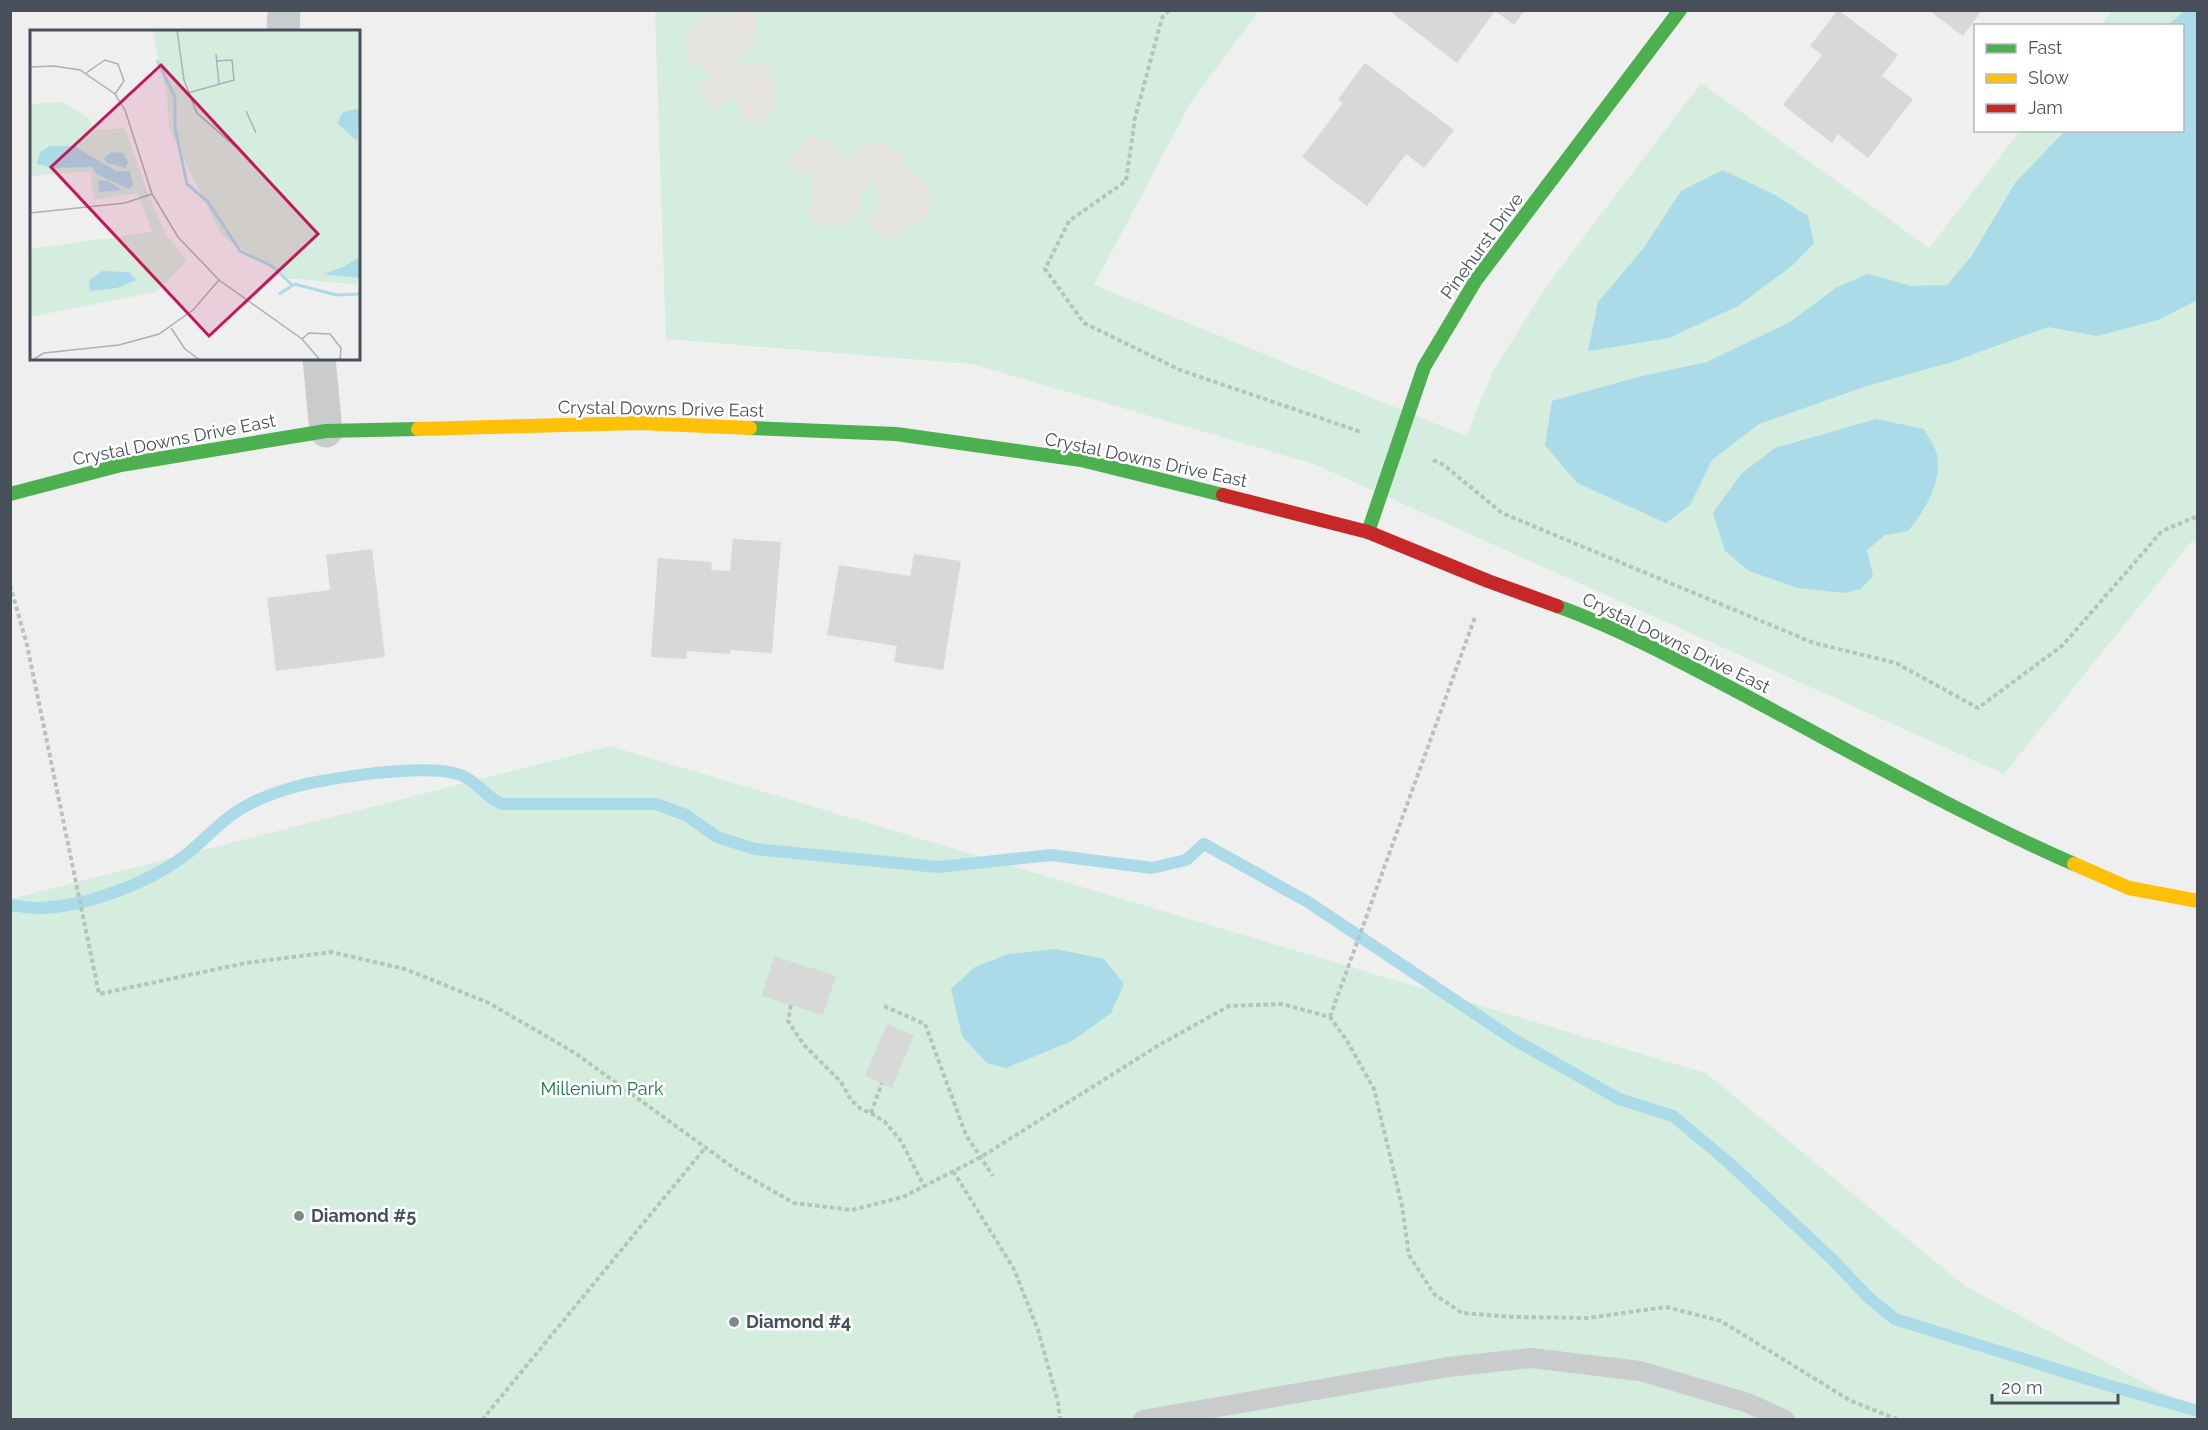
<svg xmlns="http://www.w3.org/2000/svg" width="2208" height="1430" font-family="Raleway,sans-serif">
  <rect width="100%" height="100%" fill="#efefef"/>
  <g fill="#d4edde">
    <path d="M 655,11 L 1259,11 L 1191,102 L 1094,285 L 1466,436 L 1493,371 L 1548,284 L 1701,83 L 1929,248 L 2020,131 L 2182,130 L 2182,26 L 2101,25 L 2112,11 L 2197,11 L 2197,542 L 2192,541 L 2004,774 L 1314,464 L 972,364 L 666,339 Z"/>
    <path d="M 610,746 L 1706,1073 L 1965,1286 L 2198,1412 L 2197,1420 L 11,1420 L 11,899 Z"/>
  </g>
  <g fill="#e6e4de">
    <path d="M 730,11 L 760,11 L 756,18 L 758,26 L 750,50 L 740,55 L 738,60 L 741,64 L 763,63 C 780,80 782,126 749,124 L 745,120 L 735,98 L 730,97 L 718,109 L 705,102 L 700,90 L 701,84 L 712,73 L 704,70 L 703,66 L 691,61 L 685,54 C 686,41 689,23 703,16 C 712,12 722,18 730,11 Z"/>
    <path d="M 808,136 C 823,136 833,140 839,155 L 853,155 L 859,152 L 863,147 L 873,143 L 884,144 L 894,149 L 901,155 L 904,164 L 928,184 L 930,215 L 920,223 L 905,228 L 889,239 L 879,237 L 869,226 C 871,216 880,211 881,201 L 876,195 L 878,185 L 874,181 L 861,192 L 859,208 L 852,219 L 846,223 L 828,227 L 822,226 L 810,217 L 810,207 L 812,196 L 809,191 L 814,178 L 812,174 L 806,172 L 796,174 L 789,164 Z"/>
  </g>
  <g fill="#abdae8">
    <path d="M 2185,10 L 2198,11 L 2197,300 L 2158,320 L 2097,336 L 2048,327 L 1952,362 L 1867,386 L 1759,424 L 1712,460 L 1690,505 L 1666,523 L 1577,483 L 1545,445 L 1552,401 L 1638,377 L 1707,362 L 1790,322 L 1837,287 L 1868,274 L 1911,286 L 1947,285 L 1971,257 L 2015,183 L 2065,131 L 2182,130 L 2182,26 L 2168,25 Z"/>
    <path d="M 1723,170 L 1775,195 L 1808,216 L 1814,243 L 1793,265 L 1738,306 L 1669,338 L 1588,351 L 1598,302 L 1643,249 L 1681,191 Z"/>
    <path d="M 1876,419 L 1924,429 C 1928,437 1935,446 1937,455 C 1942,483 1925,510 1908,531 L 1885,535 L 1867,550 L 1873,576 L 1861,589 L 1844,593 L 1798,588 L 1749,571 L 1725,551 L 1713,513 L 1741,474 L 1775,448 Z"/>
    <path d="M 1056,949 L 1104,959 L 1124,984 L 1111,1013 L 1072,1041 L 1006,1068 L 987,1063 L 962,1036 L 951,989 L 975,967 L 1008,954 Z"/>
  </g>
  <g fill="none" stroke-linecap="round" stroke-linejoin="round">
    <path stroke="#abdae8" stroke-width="12" d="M 10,905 C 20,906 29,908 38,908 C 86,907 149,883 187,854 C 204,840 220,822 239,810 C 280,785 328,779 375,773 C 398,771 440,767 461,775 C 477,781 486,798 502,804 L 656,804 L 686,815 L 717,837 L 755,849 L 938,867 L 1051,855 L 1152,868 L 1186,860 L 1204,844 L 1308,902 L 1513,1039 L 1619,1099 L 1673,1116 L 1728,1162 L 1833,1260 L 1869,1298 L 1895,1319 L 2107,1385 L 2198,1411"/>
  </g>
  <g fill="#d8d8d9">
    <path d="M 1394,10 L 1525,10 L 1514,25 L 1495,11 L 1457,63 L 1392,13 Z"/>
    <path d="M 1838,10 L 1898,55 L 1882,76 L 1913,99 L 1868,158 L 1838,134 L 1832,143 L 1783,105 L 1822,55 L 1810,46 Z"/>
    <path d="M 1928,10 L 1982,10 L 1963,36 Z"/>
    <path d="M 1365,63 L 1454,130 L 1424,168 L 1406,154 L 1367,206 L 1302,157 L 1343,103 L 1338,99 Z"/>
    <path d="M 733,539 L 781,542 L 772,653 L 730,650 L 730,654 L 687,651 L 687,659 L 651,657 L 658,558 L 712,562 L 711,570 L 730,571 Z"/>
    <path d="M 372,549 L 385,657 L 276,671 L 267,598 L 330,590 L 326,555 Z"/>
    <path d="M 914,554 L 961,561 L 943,670 L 894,662 L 897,646 L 827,635 L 839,565 L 910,576 Z"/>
    <path d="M 774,956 L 836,976 L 823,1015 L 762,996 Z"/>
    <path d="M 887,1024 L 914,1035 L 892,1088 L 865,1076 Z"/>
  </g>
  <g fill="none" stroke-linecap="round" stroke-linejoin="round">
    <g stroke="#b8c2bf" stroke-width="4" stroke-dasharray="4.5 3" stroke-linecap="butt">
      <path d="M 1169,10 L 1162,18 L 1135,118 L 1126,181 L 1069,221 L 1045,269 L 1084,323 L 1180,370 L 1361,432"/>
      <path d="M 1433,460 L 1444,465 L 1502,513 L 1814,643 L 1896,663 L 1978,708 L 2063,645 L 2162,531 L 2198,516"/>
      <path d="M 10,585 L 27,645 L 99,994 L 246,963 L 331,952 L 405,969 L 489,1003 L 575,1053 L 738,1171 L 794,1203 L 852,1210 L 903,1197 L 981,1157 L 1159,1045 L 1229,1006 L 1282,1004 L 1330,1017 L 1347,1041 L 1374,1089 L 1402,1206 L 1409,1255 L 1434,1294 L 1462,1313 L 1514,1317 L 1588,1318 L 1666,1307 L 1721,1321 L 1851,1401 L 1899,1420"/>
      <path d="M 791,1005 L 788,1021 L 804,1045 L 841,1082 L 851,1100 L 861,1109 L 871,1113 L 885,1122 L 901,1141 L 924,1186"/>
      <path d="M 884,1006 L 925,1024 L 966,1135 L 993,1176"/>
      <path d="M 1330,1017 L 1475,617"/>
      <path d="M 871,1113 L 882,1083"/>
      <path d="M 953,1171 L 1014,1269 L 1038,1330 L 1058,1402 L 1060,1420"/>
      <path d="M 482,1420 L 705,1148"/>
    </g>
    <path stroke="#c9cbcd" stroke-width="20" d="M 1143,1420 L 1448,1367 L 1531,1358 L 1640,1371 L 1748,1403 L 1785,1420"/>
    <g stroke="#c9cbcd" stroke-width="33">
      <path d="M 283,32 L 284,10"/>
      <path d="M 319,358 L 326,431"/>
    </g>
    <g stroke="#4caf50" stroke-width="14">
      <path d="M 750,428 L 896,434 L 1081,460 L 1223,495"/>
      <path d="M 10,494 L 121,465 L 326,431 L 418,429"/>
      <path d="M 1368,532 L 1424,367 L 1476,280 L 1680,10"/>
      <path d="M 1557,606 C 1623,630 1685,664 1746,696 C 1855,754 1962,815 2074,864"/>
    </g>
    <g stroke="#ffc107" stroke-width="14">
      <path d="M 418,429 L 640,423 L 750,428"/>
      <path d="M 2074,864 L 2129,888 L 2198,901"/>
    </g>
    <path stroke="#c62828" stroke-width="14" d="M 1223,495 L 1368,532 L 1488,581 L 1557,606"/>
  </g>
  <g fill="#82888e" stroke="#fff" stroke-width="2">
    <circle cx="299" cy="1216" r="6"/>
    <circle cx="734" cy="1322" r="6"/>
  </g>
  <g text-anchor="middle" stroke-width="5" stroke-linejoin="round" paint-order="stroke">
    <g font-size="18" fill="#47505a" stroke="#fff">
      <text transform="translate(1482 246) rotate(-54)" y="6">Pinehurst Drive</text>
      <text transform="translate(661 409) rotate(1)" y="6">Crystal Downs Drive East</text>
      <text transform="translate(174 440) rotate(-11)" y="6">Crystal Downs Drive East</text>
      <text transform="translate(1146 460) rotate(12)" y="6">Crystal Downs Drive East</text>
      <text transform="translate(1676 643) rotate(26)" y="6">Crystal Downs Drive East</text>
    </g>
    <g font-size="18" fill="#1d764b" stroke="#fff">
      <text x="602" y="1095">Millenium Park</text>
    </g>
    <g font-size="18" font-weight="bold" fill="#47505a" stroke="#fff" text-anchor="start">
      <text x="311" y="1222">Diamond #5</text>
      <text x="746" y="1328">Diamond #4</text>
    </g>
  </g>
  <g transform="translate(30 30)">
    <rect width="330" height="330" fill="#efefef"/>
    <path d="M 122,0 L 330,0 L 330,255 L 257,248 L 192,206 L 139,99 L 137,64 ZM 33,72 L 59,88 L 64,100 L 95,98 L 121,172 L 137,206 L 157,231 L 126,262 L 0,287 L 0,219 L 122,202 L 108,163 L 64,170 L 60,141 L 0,146 L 0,74 Z" fill="#d4edde"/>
    <path d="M 326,79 L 330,81 L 327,111 L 307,93 L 313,82 ZM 20,116 L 44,116 L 86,141 L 100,141 L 103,156 L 99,159 L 66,144 L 62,137 L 25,138 L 7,134 L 10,122 ZM 81,122 L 93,123 L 98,132 L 96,138 L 77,133 L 74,128 ZM 68,150 L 78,151 L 92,160 L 69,162 ZM 330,227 L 330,248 L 293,244 L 313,237 ZM 72,241 L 99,242 L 106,250 L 87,258 L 60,261 L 59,251 Z" fill="#abdae8"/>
    <path fill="none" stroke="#abdae8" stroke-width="3" d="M 127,30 L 145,67 L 145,98 L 157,154 L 178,172 L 210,221 L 242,236 L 262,255M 249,264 L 265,254 L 306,265 L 330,264"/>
    <path fill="none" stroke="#acafb3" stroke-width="1.5" d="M 147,0 L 154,50 L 167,83 L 207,118M 186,24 L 189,54M 0,37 L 24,36 L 50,40 L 85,64 L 95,80 L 122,164 L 148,207 L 189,250 L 272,309 L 290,330M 56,43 L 75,30 L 88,34 L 94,51 L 85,64M 158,63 L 204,50 L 202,30 L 186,31M 216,81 L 226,103M 0,183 L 95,173 L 122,164M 141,298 L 155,319 L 170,330M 272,309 L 279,303 L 300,304 L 311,318 L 310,330M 4,329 L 14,323 L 89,315 L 129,304 L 163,280 L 189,250"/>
    <path fill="#c2185b" fill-opacity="0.15" stroke="#c2185b" stroke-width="3" d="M 131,35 L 288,204 L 179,306 L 21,137 Z"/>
    <rect width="330" height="330" fill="none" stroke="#47505a" stroke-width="3"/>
  </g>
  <rect width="2208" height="1430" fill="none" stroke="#47505a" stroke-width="24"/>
  <rect x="1974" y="24" width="210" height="108" fill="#ffffff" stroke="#b5b9bd" stroke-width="1.5"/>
  <rect x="1986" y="44" width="30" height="9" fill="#4caf50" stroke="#b5b9bd" stroke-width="1.5"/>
  <text x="2028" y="54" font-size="18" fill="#47505a">Fast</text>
  <rect x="1986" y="74" width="30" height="9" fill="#ffc107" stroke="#b5b9bd" stroke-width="1.5"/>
  <text x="2028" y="84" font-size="18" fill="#47505a">Slow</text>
  <rect x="1986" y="104" width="30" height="9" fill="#c62828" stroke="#b5b9bd" stroke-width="1.5"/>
  <text x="2028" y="114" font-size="18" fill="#47505a">Jam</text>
  <path d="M1992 1394v9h126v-9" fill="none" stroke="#47505a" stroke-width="3"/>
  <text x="2001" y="1394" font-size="18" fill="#47505a" stroke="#ffffff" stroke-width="4.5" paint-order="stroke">20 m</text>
</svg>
